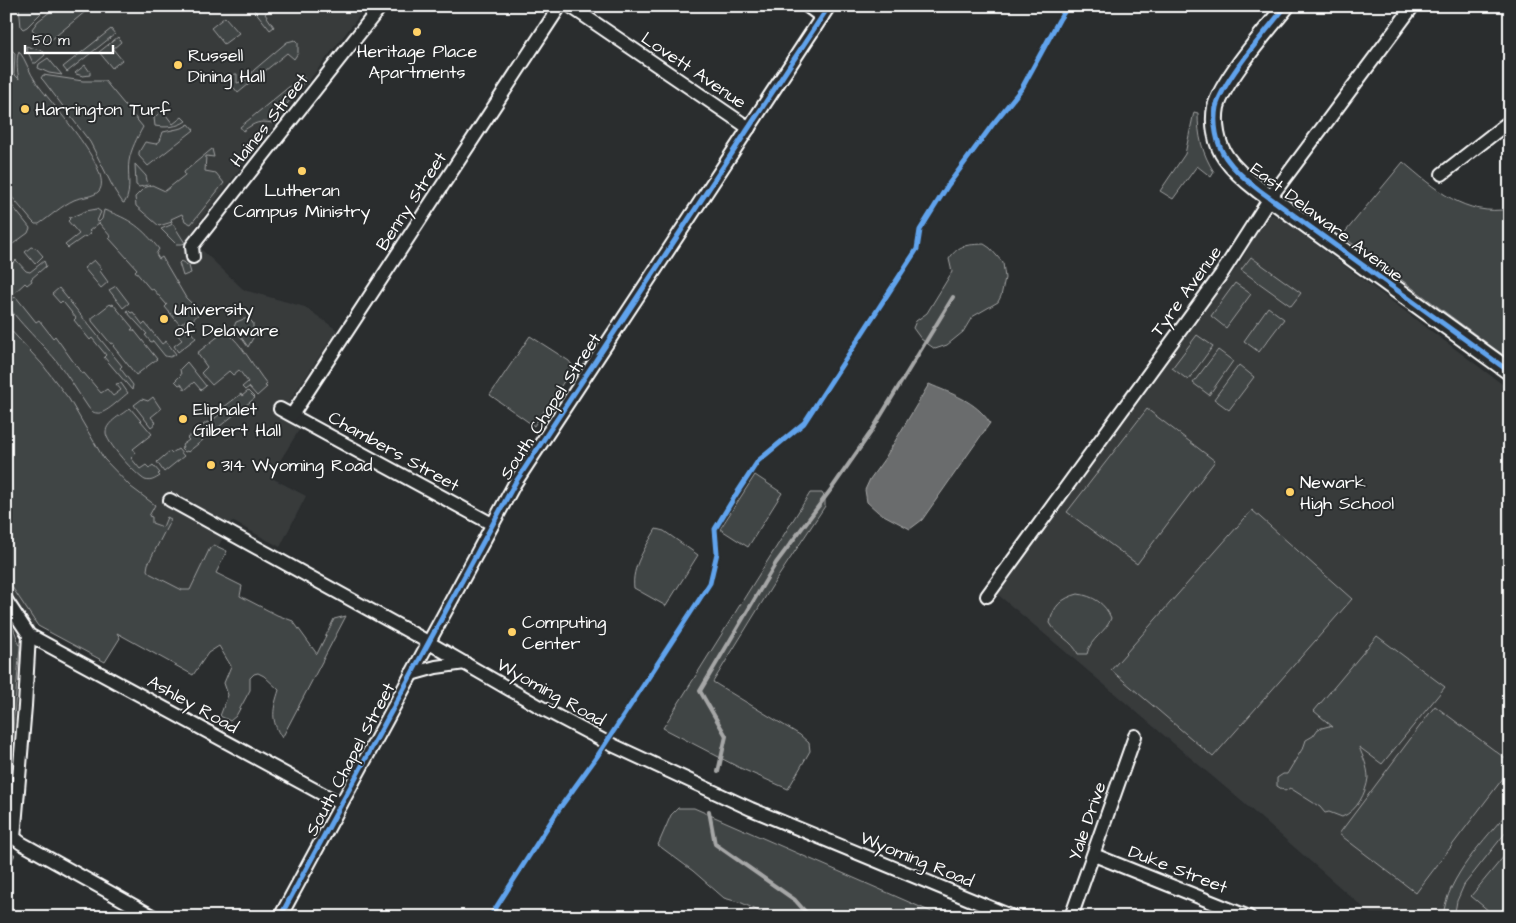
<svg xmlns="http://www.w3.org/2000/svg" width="1516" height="923" font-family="'Architects Daughter',sans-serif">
  <rect width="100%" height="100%" fill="#2a2d2e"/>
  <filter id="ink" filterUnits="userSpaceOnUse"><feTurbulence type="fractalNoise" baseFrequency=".02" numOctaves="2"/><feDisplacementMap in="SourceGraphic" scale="10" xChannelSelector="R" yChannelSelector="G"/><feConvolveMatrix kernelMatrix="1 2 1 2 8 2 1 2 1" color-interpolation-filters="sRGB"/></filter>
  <g filter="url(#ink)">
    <g fill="#373a3b">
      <path d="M 6,6 L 367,6 L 195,227 L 202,250 L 244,290 L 305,307 L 337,330 L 289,402 L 309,414 L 270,477 L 306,496 L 280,547 L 232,521 L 190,599 L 96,544 L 34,627 L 6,585 Z"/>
      <path d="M 1273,215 L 1286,222 L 1510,390 L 1510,917 L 1374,917 L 1239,799 L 996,593 L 1242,260 L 1262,221 L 1267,216 Z"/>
    </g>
    <g fill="#414445" stroke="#a0a2a2">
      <path d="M 6,6 L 9,6 L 12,27 L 8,33 L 6,32 Z"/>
      <path d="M 19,6 L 48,6 L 27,27 L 23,29 L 21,27 Z"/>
      <path d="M 78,6 L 92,6 L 45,45 L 32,29 L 38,21 L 51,11 Z"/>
      <path d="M 251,6 L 273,6 L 265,14 L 274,27 L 270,30 Z"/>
      <path d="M 225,17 L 239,33 L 224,44 L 211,28 Z"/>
      <path d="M 111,29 L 115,34 L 67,72 L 63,67 Z"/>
      <path d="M 118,37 L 121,42 L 113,49 L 122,60 L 112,68 L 99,52 Z"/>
      <path d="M 295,40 L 298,43 L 298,53 L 294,59 L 287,53 L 238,93 L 228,80 L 235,74 L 237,74 L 237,83 L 247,80 L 254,70 L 287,42 Z"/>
      <path d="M 7,46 L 15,53 L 14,74 L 19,79 C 17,71 16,58 19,51 C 26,60 29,72 36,82 C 47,99 115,171 99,191 C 94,197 81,197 74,200 C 61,206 51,216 39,224 L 35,224 L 32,221 L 6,190 Z"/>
      <path d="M 26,46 L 43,51 L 45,55 L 36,63 L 33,63 L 26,48 Z"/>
      <path d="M 48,58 L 62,75 L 49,73 L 38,68 L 39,64 Z"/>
      <path d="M 85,65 L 90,72 L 90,75 L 83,76 L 76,74 L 75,73 Z"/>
      <path d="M 43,75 L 83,81 L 105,81 L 143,127 C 137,138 131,149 129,161 C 127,173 132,191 125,202 L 123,203 L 115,191 L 90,142 L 43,80 L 41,78 Z"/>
      <path d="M 301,77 L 304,78 L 305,80 L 273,123 C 258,121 256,122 243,131 L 240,127 Z"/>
      <path d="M 162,110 L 173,124 L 182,117 L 186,121 C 178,127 165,128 155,126 L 154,118 Z"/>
      <path d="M 1194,112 L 1198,113 C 1198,136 1202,153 1214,172 L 1211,177 L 1197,166 L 1173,199 L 1160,191 L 1185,154 Z"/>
      <path d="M 189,124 L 194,130 L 148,166 L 139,156 L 139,152 L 145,142 L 156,144 L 160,141 L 163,132 L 182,128 Z"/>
      <path d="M 212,149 L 214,157 L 206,156 L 205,171 L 216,173 L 224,183 L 191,224 L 185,221 L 182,214 L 171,219 L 172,222 L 159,226 L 136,206 L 135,197 L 144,188 L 152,185 L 165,191 L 185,175 L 184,172 Z"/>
      <path d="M 1403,162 C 1435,189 1465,217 1510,209 L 1510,360 L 1342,236 Z"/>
      <path d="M 135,164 L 146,176 L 148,185 L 139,187 L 136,185 Z"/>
      <path d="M 6,198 L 30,228 L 28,233 L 6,249 Z"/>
      <path d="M 97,209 L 101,212 L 97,221 L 99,222 L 102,219 L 104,210 C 131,219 142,228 159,249 L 156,254 L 159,259 L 162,257 L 186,298 L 201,312 L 189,323 L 186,320 L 180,325 L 165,307 L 167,305 L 153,289 L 151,290 L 135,271 L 137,269 L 109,238 L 111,237 L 99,223 L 89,231 L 91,233 L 86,237 L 85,236 L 68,248 L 65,245 L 79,234 L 68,221 L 70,219 L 69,218 L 86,211 Z"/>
      <path d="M 173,224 L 185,243 L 182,244 L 176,244 L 161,229 Z"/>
      <path d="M 984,244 L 990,248 L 1003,263 L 1005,278 L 1001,296 L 998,302 L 972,317 L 963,332 L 947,345 L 935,349 L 921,339 L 913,328 L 916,321 L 927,313 L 952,272 L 949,259 C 959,244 967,245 984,244 Z"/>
      <path d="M 31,247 L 36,248 L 43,256 L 35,264 L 25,252 Z"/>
      <path d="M 1251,257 L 1301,293 L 1291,306 L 1241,270 Z"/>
      <path d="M 16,260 L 26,271 L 30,272 L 44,261 L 46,266 L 31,279 L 32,281 L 27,285 L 25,283 L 13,294 L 6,297 L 6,270 Z"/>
      <path d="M 94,260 L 102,269 L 100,271 L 108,282 L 101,288 L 84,268 Z"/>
      <path d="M 181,261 L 189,266 L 191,273 L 183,276 L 179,263 Z"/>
      <path d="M 1235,283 L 1251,294 L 1226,328 L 1211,316 Z"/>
      <path d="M 116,286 L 129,303 L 123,308 L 109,290 Z"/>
      <path d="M 59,288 L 122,366 L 120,368 L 133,385 L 132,390 L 104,357 L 106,355 L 92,338 L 90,340 L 74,320 L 76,318 L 64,303 L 62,301 L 60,303 L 52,294 Z"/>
      <path d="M 16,297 L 36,322 L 39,320 L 53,338 L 55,336 L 82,374 L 84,373 L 101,393 L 107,389 L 113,396 L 121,390 L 116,384 L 121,383 L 128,393 C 121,398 105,415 97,413 C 93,413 90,410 88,407 C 77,391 67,374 55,359 C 46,348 6,310 6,300 Z"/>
      <path d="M 110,304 L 111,305 L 113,304 L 133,328 L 131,330 L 134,330 L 157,359 L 136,375 L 113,346 L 114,345 L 113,343 L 111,344 L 92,321 L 92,318 Z"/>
      <path d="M 1268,307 L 1284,319 L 1259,352 L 1244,341 Z"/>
      <path d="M 128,310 L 131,313 L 133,312 L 143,325 L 145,323 L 162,344 L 166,341 L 176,354 L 170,357 L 165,356 L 153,341 L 151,342 L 145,335 L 147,334 L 126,311 Z"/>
      <path d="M 244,319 L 249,319 L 253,323 L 253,338 L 248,347 L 234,327 L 236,322 Z"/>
      <path d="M 184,324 L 196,338 L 178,352 L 174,346 L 182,340 L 176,333 Z"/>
      <path d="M 6,325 L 42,364 L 69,399 L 104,459 L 131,487 L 155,505 L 149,516 L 152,517 L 152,523 L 163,527 L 167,517 L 171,519 L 148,564 L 147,570 L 149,573 L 182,590 L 190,590 L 210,548 L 214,545 L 227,551 L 216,573 L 242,586 L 240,596 L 277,615 L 293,621 L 317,654 L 334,619 L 346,616 L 282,738 C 270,720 273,709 279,690 L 264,676 L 258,673 L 254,674 L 250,678 L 250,690 L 236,716 L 230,721 L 220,716 L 228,695 L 224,683 L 231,666 L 219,646 L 208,653 L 193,675 L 117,633 L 120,638 L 105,662 L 38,626 L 6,578 Z"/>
      <path d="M 225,331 C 243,344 253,367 267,384 L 265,386 L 267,387 L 257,396 L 249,387 L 245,390 L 242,387 L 248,382 L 239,370 L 233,375 L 229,371 L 212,385 L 201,373 L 207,367 L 197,353 Z"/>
      <path d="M 1197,335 L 1213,346 L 1188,380 L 1172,368 Z"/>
      <path d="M 530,336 L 569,361 L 572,365 L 571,371 L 534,426 L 490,395 Z"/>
      <path d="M 1218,350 L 1233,361 L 1209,395 L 1193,383 Z"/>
      <path d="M 187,362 L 206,386 L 201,390 L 194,382 L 185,390 L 181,384 L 179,385 L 175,381 L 181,375 L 180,369 Z"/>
      <path d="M 1239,365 L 1254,377 L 1229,410 L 1214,399 Z"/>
      <path d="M 248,391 L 255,398 L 209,435 L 204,431 L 206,429 L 203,425 L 207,422 L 209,423 L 225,410 L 224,407 L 241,394 L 242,396 Z"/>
      <path d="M 153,397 L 161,409 L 151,417 L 156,423 L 151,427 L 134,405 L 142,399 L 148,401 Z"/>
      <path d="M 130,408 L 152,434 L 133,449 L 136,453 L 131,458 L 140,469 L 146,465 L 149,468 L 153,465 L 160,473 L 158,474 L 160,476 C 155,479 151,482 145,480 C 137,476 105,442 106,432 C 106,422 123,414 130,408 Z"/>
      <path d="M 1147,409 L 1215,461 L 1137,564 L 1067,512 Z"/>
      <path d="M 191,435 L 194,438 L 199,435 L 203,440 L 188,452 L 187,451 L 185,452 L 181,448 L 183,447 L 182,445 L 189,440 L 187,438 Z"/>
      <path d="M 178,449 L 184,456 L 164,472 L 157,462 L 170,451 L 172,453 Z"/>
      <path d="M 755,475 L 782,493 L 748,547 L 720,529 Z"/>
      <path d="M 810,493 L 822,493 L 825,498 L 825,506 L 774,583 L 713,682 L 800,735 L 809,743 L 810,751 L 788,789 L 740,768 L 663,728 Z"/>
      <path d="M 1252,510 L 1352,599 L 1213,757 L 1111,670 Z"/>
      <path d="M 656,529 L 664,531 L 698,555 L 666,606 L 634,588 C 631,567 646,547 656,529 Z"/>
      <path d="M 1078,594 C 1093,596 1105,603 1111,618 C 1107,632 1090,638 1087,654 L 1078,654 C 1073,641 1057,636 1050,623 C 1053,606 1062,598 1078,594 Z"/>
      <path d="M 6,617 L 13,627 L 20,646 L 12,740 L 6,734 Z"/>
      <path d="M 1377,636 L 1445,687 L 1382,764 L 1359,747 C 1363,757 1368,767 1368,778 C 1366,793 1357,811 1342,817 L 1329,812 L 1325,813 L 1320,807 L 1290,788 L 1285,791 L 1277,786 L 1277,778 L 1283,774 L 1287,774 L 1304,746 L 1306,740 L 1313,736 L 1318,729 L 1329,726 L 1333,727 L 1314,711 Z"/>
      <path d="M 1435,706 L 1510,762 L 1510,769 L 1416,893 L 1339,834 Z"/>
      <path d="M 678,808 L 694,808 L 943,917 L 771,917 L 742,903 L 724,898 L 693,871 L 658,845 L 671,815 Z"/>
      <path d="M 1510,809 L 1510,827 L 1464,885 L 1457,901 L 1454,917 L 1443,917 C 1447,876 1485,840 1510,809 Z"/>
      <path d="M 1510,849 L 1510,917 L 1496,917 L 1471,896 Z"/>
    </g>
    <path fill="#6a6c6d" stroke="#a6a7a7" d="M 929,384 C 952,394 976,401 990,423 L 922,520 L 910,529 L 878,512 L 867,502 L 865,490 L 870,479 L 885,458 Z"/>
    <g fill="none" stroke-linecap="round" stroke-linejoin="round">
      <g stroke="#a6a7a7" stroke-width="4">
        <path d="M 718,772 L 726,736 L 700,691 L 776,563 L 832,488 L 871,432 L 953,297"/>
        <path d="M 709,811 L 715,844 L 795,900 L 810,917"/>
        <path d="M 6,869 L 13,855"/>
      </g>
      <defs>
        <g id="minor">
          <path d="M 570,6 L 749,128"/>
          <path d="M 807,6 L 822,17"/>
          <path d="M 1442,174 L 1510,121"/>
          <path d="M 193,257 L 192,246 L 381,6"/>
          <path d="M 280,409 L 492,524"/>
          <path d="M 292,415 L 560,6"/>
          <path d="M 170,500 L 419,637 L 549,712 L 606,742 L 751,809 L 1013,917"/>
          <path d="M 987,596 L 1222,273 L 1270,198 L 1413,6"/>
          <path d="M 6,600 L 29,635 L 341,804"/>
          <path d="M 411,674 L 436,667 L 465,663"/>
          <path d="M 8,833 L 21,843 L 154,917"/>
          <path d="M 14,838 L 25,706 L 29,635"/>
          <path d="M 1094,855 L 1249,917"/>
          <path d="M 280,917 L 515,483 L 829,6"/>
          <path d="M 1071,917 L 1135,736"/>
        </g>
        <path id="major" d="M 1286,6 C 1267,30 1223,80 1216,107 C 1213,123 1216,144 1226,158 C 1235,171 1246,180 1259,190 L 1510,372"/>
      </defs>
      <use href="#minor" stroke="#fff" stroke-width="16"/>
      <use href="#major" stroke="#fff" stroke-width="20"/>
      <use href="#minor" stroke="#2a2d2e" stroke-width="12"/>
      <use href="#major" stroke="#2a2d2e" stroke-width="16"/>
      <defs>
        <g id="cycleway">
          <path d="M 1286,6 C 1267,30 1223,80 1216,107 C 1213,123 1216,144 1226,158 C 1235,171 1246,180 1259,190 L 1510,372"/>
          <path d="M 280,917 L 515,483 L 829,6"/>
          <path d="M 490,917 L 559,809 L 598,755 L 710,583 L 717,553 L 715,529 L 735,496 L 758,461 L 804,423 L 917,249 L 920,230 L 948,185 L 993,124 L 1022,88 L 1059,20 L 1068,6"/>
        </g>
      </defs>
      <use href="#cycleway" stroke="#2a2d2e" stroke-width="8"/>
      <use href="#cycleway" stroke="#60a3ed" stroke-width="5"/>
    </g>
  </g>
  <g fill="#ffd166" stroke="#2a2d2e" stroke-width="2">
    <circle cx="417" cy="32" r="5"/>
    <circle cx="178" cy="65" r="5"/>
    <circle cx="25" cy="109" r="5"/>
    <circle cx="302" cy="171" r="5"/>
    <circle cx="164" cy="319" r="5"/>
    <circle cx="183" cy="419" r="5"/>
    <circle cx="211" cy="465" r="5"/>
    <circle cx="1290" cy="492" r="5"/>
    <circle cx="512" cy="632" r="5"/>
  </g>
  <g text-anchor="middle" stroke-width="4" stroke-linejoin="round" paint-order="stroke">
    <g font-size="18" fill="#fff" stroke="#2a2d2e" text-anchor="start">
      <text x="417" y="57" text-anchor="middle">Heritage Place<tspan x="417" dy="21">Apartments</tspan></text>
      <text x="188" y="61">Russell<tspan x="188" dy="21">Dining Hall</tspan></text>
      <text x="35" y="115">Harrington Turf</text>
      <text x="302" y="196" text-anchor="middle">Lutheran<tspan x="302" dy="21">Campus Ministry</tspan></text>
      <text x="174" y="315">University<tspan x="174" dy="21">of Delaware</tspan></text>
      <text x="193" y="415">Eliphalet<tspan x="193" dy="21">Gilbert Hall</tspan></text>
      <text x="221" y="471">314 Wyoming Road</text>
      <text x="1300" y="488">Newark<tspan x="1300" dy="21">High School</tspan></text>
      <text x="522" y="628">Computing<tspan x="522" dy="21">Center</tspan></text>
    </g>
    <g font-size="18" fill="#fff" stroke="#2a2d2e">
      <text transform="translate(694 70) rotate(34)" y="6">Lovett Avenue</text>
      <text transform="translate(269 120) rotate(-52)" y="6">Haines Street</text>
      <text transform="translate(411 201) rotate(-57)" y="6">Benny Street</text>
      <text transform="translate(1327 222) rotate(37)" y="6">East Delaware Avenue</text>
      <text transform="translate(1186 291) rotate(-54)" y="6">Tyre Avenue</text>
      <text transform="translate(550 406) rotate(-57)" y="6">South Chapel Street</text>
      <text transform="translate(394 451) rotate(29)" y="6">Chambers Street</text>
      <text transform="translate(551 692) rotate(29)" y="6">Wyoming Road</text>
      <text transform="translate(193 704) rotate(29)" y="6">Ashley Road</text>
      <text transform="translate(350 759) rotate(-62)" y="6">South Chapel Street</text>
      <text transform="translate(1087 821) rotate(-71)" y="6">Yale Drive</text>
      <text transform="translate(917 859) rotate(22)" y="6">Wyoming Road</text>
      <text transform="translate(1178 869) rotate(21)" y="6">Duke Street</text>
    </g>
  </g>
  <rect width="1516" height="923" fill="none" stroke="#2a2d2e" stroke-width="25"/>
  <rect x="12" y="12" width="1491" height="898" fill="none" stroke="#fff" stroke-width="2" filter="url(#ink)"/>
  <path d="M25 45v8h88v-8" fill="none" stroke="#ffffff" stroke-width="2.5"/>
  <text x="32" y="45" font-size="15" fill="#ffffff" stroke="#2a2d2e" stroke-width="4" paint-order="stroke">50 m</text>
</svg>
